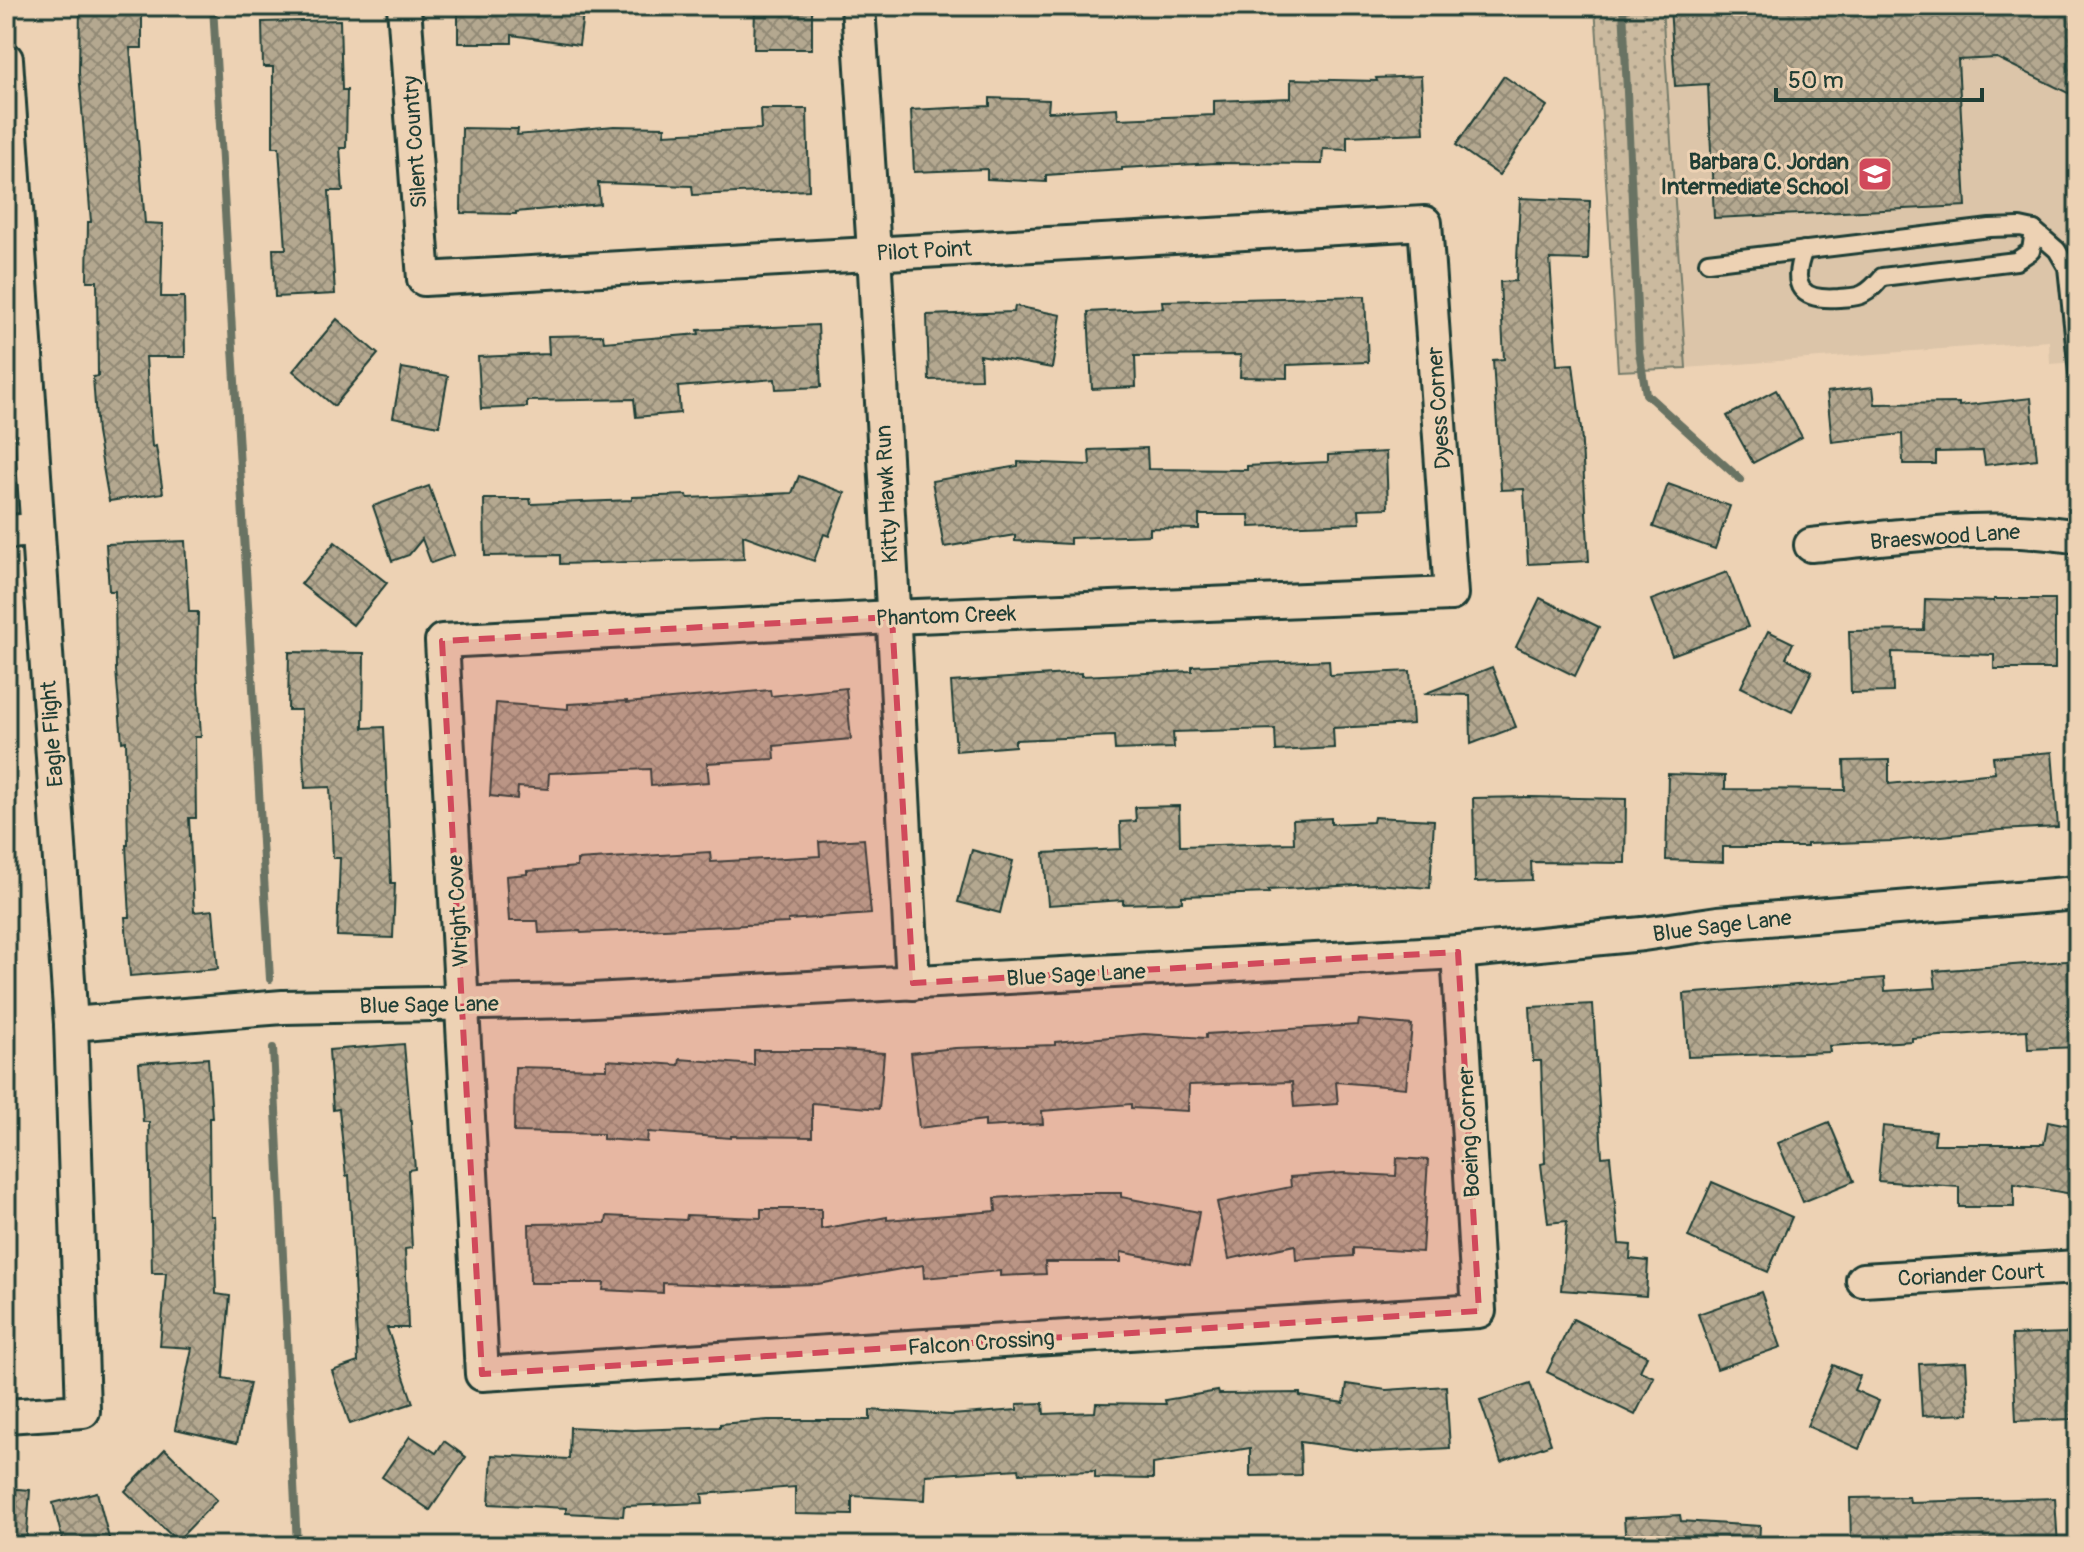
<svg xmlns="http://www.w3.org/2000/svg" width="2084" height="1552" font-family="Pangolin,sans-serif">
  <defs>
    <pattern id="grass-dots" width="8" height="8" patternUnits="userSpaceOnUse" patternTransform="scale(2)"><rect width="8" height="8" fill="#cbba9f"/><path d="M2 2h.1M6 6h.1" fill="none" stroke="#a49882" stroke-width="1.8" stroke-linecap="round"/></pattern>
    <pattern id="building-cross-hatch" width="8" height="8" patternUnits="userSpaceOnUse" patternTransform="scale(2)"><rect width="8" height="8" fill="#b4a890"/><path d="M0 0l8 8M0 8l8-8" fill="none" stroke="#928a76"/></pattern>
  </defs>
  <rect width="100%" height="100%" fill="#edd2b4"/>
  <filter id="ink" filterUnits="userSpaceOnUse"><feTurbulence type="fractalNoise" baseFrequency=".0125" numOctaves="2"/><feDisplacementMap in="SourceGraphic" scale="16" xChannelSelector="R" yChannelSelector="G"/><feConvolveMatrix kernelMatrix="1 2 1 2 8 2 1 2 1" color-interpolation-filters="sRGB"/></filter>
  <g filter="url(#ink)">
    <path fill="#dcc5a9" d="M 1662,6 L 2078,6 L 2078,362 L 2050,364 L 2049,341 L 1686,368 Z"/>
    <path fill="url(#grass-dots)" stroke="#757c6a" stroke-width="2" d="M 1595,6 L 1662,6 L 1686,368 L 1618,371 Z"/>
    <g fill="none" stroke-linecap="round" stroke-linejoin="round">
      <g stroke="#697363" stroke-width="8">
        <path d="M 213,6 L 270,979"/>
        <path d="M 1623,6 L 1639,351 L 1646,394 L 1741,480"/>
        <path d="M 273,1048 L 297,1546"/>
      </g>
    </g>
    <g fill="url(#building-cross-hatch)" stroke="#1f3d34" stroke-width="2">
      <path d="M 80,6 L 142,6 L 142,48 L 130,48 L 145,223 L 163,224 L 161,297 L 184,297 L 185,357 L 146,357 L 152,447 L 156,446 L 163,493 L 109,501 L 97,433 L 93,377 L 98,376 L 97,281 L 87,281 L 88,222 L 91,222 L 79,72 Z"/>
      <path d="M 458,6 L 584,6 L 579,45 L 512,35 L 512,43 L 458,43 Z"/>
      <path d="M 755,6 L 812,6 L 812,49 L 754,49 Z"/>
      <path d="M 1670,6 L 2078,6 L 2078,98 L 1997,58 L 1958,60 L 1966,206 L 1714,218 L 1708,84 L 1675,86 Z"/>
      <path d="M 340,20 L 342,90 L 347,90 L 346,148 L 340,148 L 343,191 L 329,191 L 335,294 L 275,297 L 273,249 L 286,249 L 279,147 L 273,147 L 273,67 L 263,67 L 262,22 Z"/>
      <path d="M 1421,76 L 1424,133 L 1347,136 L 1347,150 L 1323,149 L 1322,164 L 1216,163 L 1122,168 L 1122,170 L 1046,175 L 1046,182 L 987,179 L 987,169 L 914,172 L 911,110 L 990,106 L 990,98 L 1049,100 L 1048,112 L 1117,108 L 1118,119 L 1214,115 L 1214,101 L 1291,98 L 1291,79 L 1377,81 L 1376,78 Z"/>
      <path d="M 1504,76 L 1547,106 L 1499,175 L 1456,145 Z"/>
      <path d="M 760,109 L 807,109 L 809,190 L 693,195 L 692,186 L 598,183 L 600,204 L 516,212 L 516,214 L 461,213 L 462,128 L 518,129 L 517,135 L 614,126 L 665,127 L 664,134 L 761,129 Z"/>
      <path d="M 1520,198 L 1590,201 L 1588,260 L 1550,259 L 1557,365 L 1573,364 L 1581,429 L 1589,561 L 1528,564 L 1524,489 L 1501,490 L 1493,360 L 1504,359 L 1500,282 L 1516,281 Z"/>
      <path d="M 1365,296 L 1368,362 L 1287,365 L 1287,378 L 1240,377 L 1241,355 L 1135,356 L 1136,387 L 1092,389 L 1088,312 L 1163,308 L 1162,301 Z"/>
      <path d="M 1015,306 L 1061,315 L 1052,368 L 980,355 L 981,379 L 929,380 L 927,315 L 1014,312 Z"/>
      <path d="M 337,319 L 378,354 L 334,406 L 293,371 Z"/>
      <path d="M 818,325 L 821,387 L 776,389 L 775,379 L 678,387 L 680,413 L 636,417 L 634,399 L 527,401 L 527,407 L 481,409 L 478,357 L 549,354 L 548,336 L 603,335 L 604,342 L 699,334 L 698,330 Z"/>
      <path d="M 402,368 L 448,376 L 439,426 L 393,417 Z"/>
      <path d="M 1873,387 L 1875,404 L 1959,403 L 1959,406 L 2031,398 L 2037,459 L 1985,465 L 1983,451 L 1936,452 L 1936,464 L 1903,464 L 1902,434 L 1832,442 L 1827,392 Z"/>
      <path d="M 1776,390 L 1802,437 L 1753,463 L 1727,416 Z"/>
      <path d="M 1147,448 L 1148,469 L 1247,470 L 1247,466 L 1328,462 L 1328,455 L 1386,452 L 1388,508 L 1359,509 L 1360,523 L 1250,527 L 1249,515 L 1199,515 L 1199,529 L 1150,528 L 1150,535 L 1070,538 L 1070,544 L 1015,541 L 1015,535 L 944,547 L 932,481 L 1018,466 L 1018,462 L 1090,465 L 1089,450 Z"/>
      <path d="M 799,476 L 845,493 L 829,536 L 824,534 L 814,561 L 743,535 L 744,559 L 560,564 L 560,555 L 485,556 L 484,499 L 530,499 L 531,504 L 632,500 L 632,497 L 687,495 L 688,498 L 792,493 Z"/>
      <path d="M 1668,484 L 1730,506 L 1715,549 L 1653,527 Z"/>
      <path d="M 429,486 L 454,555 L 431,563 L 422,539 L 409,555 L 392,561 L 373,506 Z"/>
      <path d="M 185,541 L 189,612 L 198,612 L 197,670 L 201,737 L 195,737 L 196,818 L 189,818 L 194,912 L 213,910 L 218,969 L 130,976 L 125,917 L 130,917 L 126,845 L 128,845 L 126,741 L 122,742 L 116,670 L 115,591 L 109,591 L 106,544 Z"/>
      <path d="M 335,542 L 387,583 L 353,625 L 301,584 Z"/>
      <path d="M 1727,572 L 1748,627 L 1672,655 L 1651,600 Z"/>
      <path d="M 1540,598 L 1599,627 L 1575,676 L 1516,647 Z"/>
      <path d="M 1925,599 L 1994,601 L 1994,599 L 2055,599 L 2055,669 L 1994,669 L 1994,655 L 1892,652 L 1893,692 L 1851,693 L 1849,631 L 1924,630 Z"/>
      <path d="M 1768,631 L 1793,643 L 1786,658 L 1812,671 L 1792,712 L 1741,687 Z"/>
      <path d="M 289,652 L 364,653 L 363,728 L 384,727 L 391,883 L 395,883 L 393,938 L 337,936 L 340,858 L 333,858 L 330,787 L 305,788 L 301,710 L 288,710 Z"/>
      <path d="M 1329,660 L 1330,675 L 1410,671 L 1413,724 L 1333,728 L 1334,748 L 1276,751 L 1275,729 L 1173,732 L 1174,748 L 1115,750 L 1114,736 L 1015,740 L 1015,746 L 956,751 L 951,682 L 1081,673 L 1081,676 L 1192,671 L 1192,666 Z"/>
      <path d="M 1492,667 L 1516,727 L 1471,744 L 1470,695 L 1424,694 Z"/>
      <path d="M 846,688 L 851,739 L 774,746 L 775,759 L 707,763 L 709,782 L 651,786 L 650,769 L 549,773 L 548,789 L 518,787 L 517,799 L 490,796 L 496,703 L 568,709 L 568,704 L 627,701 L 627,703 L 770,690 L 771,696 Z"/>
      <path d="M 2052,752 L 2058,827 L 2000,830 L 1893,841 L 1807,844 L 1807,847 L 1723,847 L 1723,862 L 1666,860 L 1668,774 L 1725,776 L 1725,789 L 1845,790 L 1844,761 L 1889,760 L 1889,784 L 1995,773 L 1993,757 Z"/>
      <path d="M 1530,797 L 1626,799 L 1625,863 L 1531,862 L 1532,880 L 1475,882 L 1473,798 Z"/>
      <path d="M 1179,806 L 1180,846 L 1294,843 L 1293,820 L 1331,818 L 1331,824 L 1373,822 L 1374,817 L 1434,820 L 1430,888 L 1375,884 L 1268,890 L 1269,893 L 1182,896 L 1182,902 L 1123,904 L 1123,900 L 1048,905 L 1044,853 L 1121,849 L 1120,822 L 1136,821 L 1135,807 Z"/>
      <path d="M 864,839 L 871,914 L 788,920 L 788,923 L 581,933 L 580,931 L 539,933 L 538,921 L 509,921 L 506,876 L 527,874 L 527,871 L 577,867 L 577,860 L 710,852 L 711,862 L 820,856 L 819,842 Z"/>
      <path d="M 972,850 L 1013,861 L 1000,913 L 958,902 Z"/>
      <path d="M 2078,960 L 2078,1047 L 2028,1049 L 2027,1030 L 1912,1038 L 1912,1041 L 1829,1046 L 1830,1052 L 1688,1057 L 1684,994 L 1884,978 L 1885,991 L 1936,988 L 1934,971 Z"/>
      <path d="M 1593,1004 L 1602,1157 L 1610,1156 L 1619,1244 L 1631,1245 L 1630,1259 L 1648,1261 L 1646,1296 L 1561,1290 L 1567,1221 L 1548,1223 L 1541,1164 L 1545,1163 L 1541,1061 L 1533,1061 L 1530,1007 Z"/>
      <path d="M 1359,1020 L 1412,1025 L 1406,1088 L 1336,1082 L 1338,1104 L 1294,1107 L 1292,1082 L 1189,1085 L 1188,1111 L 1131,1108 L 1131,1104 L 1042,1111 L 1043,1124 L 985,1127 L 985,1120 L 919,1128 L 911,1053 L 955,1048 L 1055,1045 L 1055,1042 L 1144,1034 L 1206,1038 L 1206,1034 L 1358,1025 Z"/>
      <path d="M 404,1044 L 415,1169 L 408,1170 L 412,1248 L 405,1249 L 408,1328 L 387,1328 L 413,1403 L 350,1424 L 332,1371 L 358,1362 L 349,1175 L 346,1176 L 339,1109 L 333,1110 L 329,1050 Z"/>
      <path d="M 754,1050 L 838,1050 L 884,1053 L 879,1109 L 812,1103 L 812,1137 L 731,1136 L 731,1138 L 648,1132 L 647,1142 L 603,1139 L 603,1134 L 514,1132 L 515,1067 L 607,1069 L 607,1060 L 679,1065 L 680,1059 L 754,1065 Z"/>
      <path d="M 208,1058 L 212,1118 L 209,1118 L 210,1216 L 214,1216 L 216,1294 L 230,1296 L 223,1378 L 250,1383 L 237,1443 L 175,1429 L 192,1348 L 160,1346 L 166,1273 L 152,1273 L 149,1122 L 143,1122 L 139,1063 Z"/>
      <path d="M 2048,1121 L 2078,1127 L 2078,1195 L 2014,1184 L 2014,1207 L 1959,1207 L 1959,1187 L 1878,1181 L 1883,1126 L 1936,1131 L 1934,1144 L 2044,1144 Z"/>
      <path d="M 1829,1122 L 1854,1181 L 1803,1202 L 1778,1143 Z"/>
      <path d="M 1397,1158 L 1428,1160 L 1422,1252 L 1353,1248 L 1353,1256 L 1296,1260 L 1295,1245 L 1229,1259 L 1217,1202 L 1291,1187 L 1290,1177 L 1344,1173 L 1396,1176 Z"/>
      <path d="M 1712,1182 L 1792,1217 L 1768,1272 L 1688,1237 Z"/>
      <path d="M 1070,1193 L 1121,1193 L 1121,1197 L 1199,1212 L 1190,1265 L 1121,1252 L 1121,1262 L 1045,1262 L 1046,1274 L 1000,1276 L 1000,1271 L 924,1278 L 923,1265 L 818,1284 L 739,1286 L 663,1283 L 663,1293 L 603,1290 L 604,1283 L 530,1283 L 529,1224 L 606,1223 L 607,1216 L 686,1220 L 687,1215 L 761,1218 L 761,1209 L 821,1209 L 821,1229 L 887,1217 L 887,1220 L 996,1211 L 995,1198 Z"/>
      <path d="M 1761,1292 L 1781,1347 L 1717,1369 L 1698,1314 Z"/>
      <path d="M 1573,1319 L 1647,1356 L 1640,1371 L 1654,1377 L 1635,1415 L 1547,1372 Z"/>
      <path d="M 2069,1333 L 2073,1419 L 2016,1421 L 2012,1335 Z"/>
      <path d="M 1966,1362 L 1969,1414 L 1922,1416 L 1919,1364 Z"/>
      <path d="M 1833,1365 L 1860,1376 L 1854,1390 L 1879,1401 L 1859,1449 L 1807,1426 Z"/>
      <path d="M 1530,1383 L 1551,1444 L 1501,1462 L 1480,1400 Z"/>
      <path d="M 1347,1384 L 1386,1390 L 1446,1386 L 1450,1448 L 1372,1452 L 1300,1442 L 1301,1475 L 1250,1476 L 1250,1448 L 1153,1464 L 1153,1479 L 1095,1478 L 1095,1471 L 1020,1473 L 1019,1469 L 926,1475 L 925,1500 L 852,1496 L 852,1515 L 795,1514 L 795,1487 L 702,1494 L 703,1503 L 624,1506 L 623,1516 L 566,1513 L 566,1508 L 489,1504 L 492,1455 L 569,1459 L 570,1427 L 634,1430 L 720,1427 L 720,1424 L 768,1420 L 870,1420 L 870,1410 L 951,1415 L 1017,1410 L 1017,1404 L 1043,1403 L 1044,1414 L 1095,1412 L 1096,1403 L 1166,1404 L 1165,1400 L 1218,1391 L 1219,1394 L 1300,1393 L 1300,1396 L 1344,1403 Z"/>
      <path d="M 410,1436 L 436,1453 L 444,1441 L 466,1457 L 430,1510 L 382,1477 Z"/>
      <path d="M 165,1449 L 217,1500 L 177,1541 L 125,1491 Z"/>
      <path d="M 6,1488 L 30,1490 L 26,1546 L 6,1546 Z"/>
      <path d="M 97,1492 L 111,1546 L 64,1546 L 53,1503 Z"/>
      <path d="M 1909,1497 L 1910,1502 L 2055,1498 L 2058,1546 L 1851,1546 L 1850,1498 Z"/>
      <path d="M 1680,1515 L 1681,1521 L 1760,1526 L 1759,1546 L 1626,1546 L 1624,1518 Z"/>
    </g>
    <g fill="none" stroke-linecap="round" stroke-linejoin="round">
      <defs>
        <g id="service">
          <path d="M 1804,250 C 1790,286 1800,301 1839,298 C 1847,297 1856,298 1863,294 C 1871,290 1876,284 1882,277 L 2016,261 L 2031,251 L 2034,230"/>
          <path d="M 1708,262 L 1990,228 L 2020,227 L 2034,230 L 2057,250 L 2067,267 L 2078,372"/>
        </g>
        <g id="minor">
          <path d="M 404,6 L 424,279 L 1425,223 L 1451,594 L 892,617 L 442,641 L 482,1374 L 1479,1311 L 1458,952"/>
          <path d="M 858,6 L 874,252 L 913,983"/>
          <path d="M 6,59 L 71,1024 L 83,1411 L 6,1416"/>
          <path d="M 6,532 L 37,530"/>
          <path d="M 1811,545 C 1900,537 1990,522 2078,537"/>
          <path d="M 71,1024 L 283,1007 L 575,1001 L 1458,952 L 1643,934 L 1718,923 L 2078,893"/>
          <path d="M 1863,1280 L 2078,1267"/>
        </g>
      </defs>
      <use href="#service" stroke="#1f3d34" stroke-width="22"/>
      <use href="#minor" stroke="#1f3d34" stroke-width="38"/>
      <use href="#service" stroke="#edd2b4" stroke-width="16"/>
      <use href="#minor" stroke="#edd2b4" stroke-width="32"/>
    </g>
  </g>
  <path fill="#d1495b" fill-opacity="0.2" stroke="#d1495b" stroke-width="6" stroke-dasharray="16 10" stroke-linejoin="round" d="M 892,617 L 913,983 L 1458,952 L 1479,1311 L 482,1374 L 442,641 Z"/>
  <defs>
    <symbol id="school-square" viewBox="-11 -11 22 22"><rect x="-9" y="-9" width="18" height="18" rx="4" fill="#d1495b" stroke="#edd2b4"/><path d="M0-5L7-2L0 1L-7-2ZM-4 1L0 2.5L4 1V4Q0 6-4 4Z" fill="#fff"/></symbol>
  </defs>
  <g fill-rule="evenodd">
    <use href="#school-square" x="1855" y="154" width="40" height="40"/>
  </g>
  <g text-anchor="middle" stroke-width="6" stroke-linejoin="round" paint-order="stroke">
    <g font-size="22" fill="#1f3d34" stroke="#edd2b4">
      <text transform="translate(414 142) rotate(-94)" y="8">Silent Country</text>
      <text transform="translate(924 250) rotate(-3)" y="8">Pilot Point</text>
      <text transform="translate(1438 408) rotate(-94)" y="8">Dyess Corner</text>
      <text transform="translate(886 494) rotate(-93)" y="8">Kitty Hawk Run</text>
      <text transform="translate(1945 536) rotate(-4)" y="8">Braeswood Lane</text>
      <text transform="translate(946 615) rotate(-2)" y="8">Phantom Creek</text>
      <text transform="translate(51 734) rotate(-94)" y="8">Eagle Flight</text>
      <text transform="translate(457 911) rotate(-93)" y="8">Wright Cove</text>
      <text transform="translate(1722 925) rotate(-7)" y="8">Blue Sage Lane</text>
      <text transform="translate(1076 974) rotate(-3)" y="8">Blue Sage Lane</text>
      <text transform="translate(429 1004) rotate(-1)" y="8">Blue Sage Lane</text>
      <text transform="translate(1468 1132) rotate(-93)" y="8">Boeing Corner</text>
      <text transform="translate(1971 1274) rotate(-3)" y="8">Coriander Court</text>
      <text transform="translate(981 1342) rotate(-4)" y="8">Falcon Crossing</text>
    </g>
    <g font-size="22" font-weight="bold" fill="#1f3d34" stroke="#edd2b4" text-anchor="end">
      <text x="1849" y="169">Barbara C. Jordan<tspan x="1849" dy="25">Intermediate School</tspan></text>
    </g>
  </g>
  <rect width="2084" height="1552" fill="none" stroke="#edd2b4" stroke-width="32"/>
  <rect x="16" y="16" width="2052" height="1520" fill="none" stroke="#1f3d34" stroke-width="3" filter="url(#ink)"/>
  <path d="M1776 88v12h206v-12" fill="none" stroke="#1f3d34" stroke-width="4"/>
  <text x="1788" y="88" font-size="24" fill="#1f3d34" stroke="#edd2b4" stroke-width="6" paint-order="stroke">50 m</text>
</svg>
